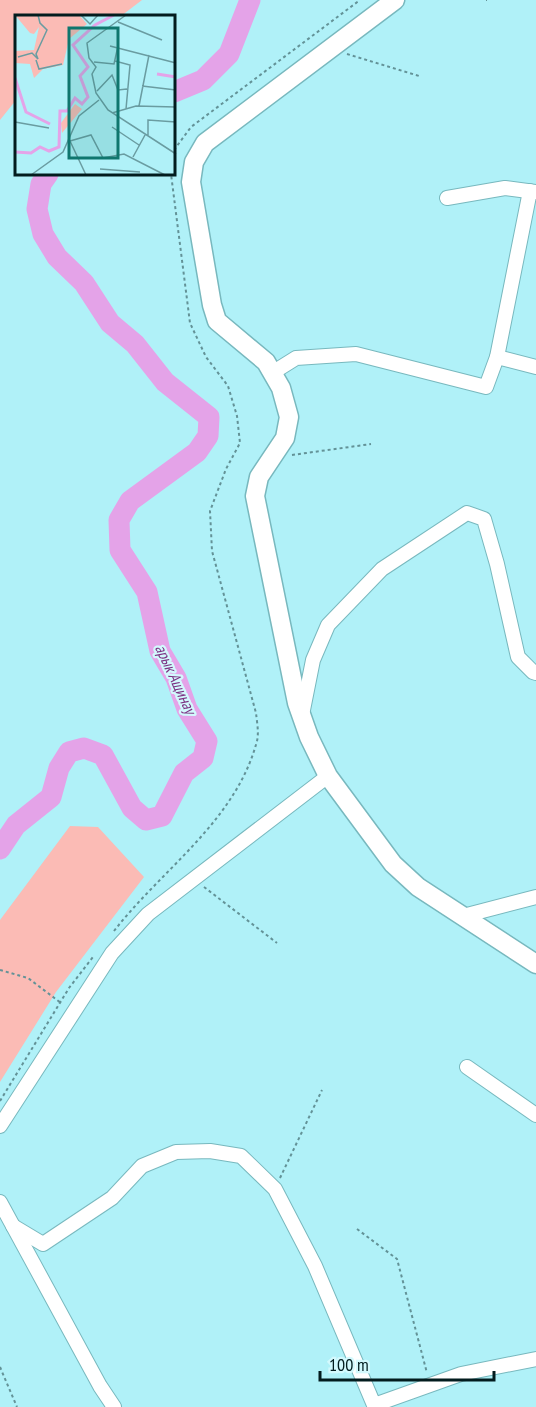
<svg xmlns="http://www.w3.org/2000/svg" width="536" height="1407" font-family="'PT Sans Narrow',sans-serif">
  <rect width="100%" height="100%" fill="#b0f1f8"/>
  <g fill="#fbbbb5">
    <path d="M 0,0 L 142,0 L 121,16 L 16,16 L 16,100 L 0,120 Z"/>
    <path d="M 70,826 L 98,827 L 144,877 L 56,992 L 0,1082 L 0,920 Z"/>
  </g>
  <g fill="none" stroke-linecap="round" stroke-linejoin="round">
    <g stroke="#e4a3e8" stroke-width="21">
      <path d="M 174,92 L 203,80 L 229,54 L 250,0"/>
      <path d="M 0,849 L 16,825 L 51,797 L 59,768 L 69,752 L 84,748 L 103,755 L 132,808 L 146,820 L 162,816 L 184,773 L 203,758 L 207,741 L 187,709 L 176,678 L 160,651 L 147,592 L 120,550 L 119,520 L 130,501 L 197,452 L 208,436 L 209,417 L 165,382 L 135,344 L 110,323 L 84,283 L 57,257 L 43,234 L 37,209 L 41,184 L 48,174"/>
    </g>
    <defs>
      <g id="street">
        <path d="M 447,198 L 505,188 L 536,192"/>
        <path d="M 497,357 L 536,367"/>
        <path d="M 272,373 L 296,358 L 356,354 L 486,387 L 497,357 L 530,191"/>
        <path d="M 302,715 L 313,660 L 328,625 L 382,569 L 467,513 L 484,519 L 497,564 L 518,657 L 533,672 L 536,673"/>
        <path d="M 463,916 L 536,897"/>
        <path d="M 467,1067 L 536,1115"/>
        <path d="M 0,1126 L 112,953 L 148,914 L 328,776"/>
        <path d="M 0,1202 L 100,1386 L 114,1407"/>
        <path d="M 13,1226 L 43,1244 L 112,1198 L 142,1166 L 176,1152 L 210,1151 L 241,1156 L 275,1189 L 315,1266 L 374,1405 L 461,1374 L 536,1359"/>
      </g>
      <path id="secondary" d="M 395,0 L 205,143 L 194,162 L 191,182 L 212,305 L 217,321 L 266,362 L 281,388 L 289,417 L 285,438 L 259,477 L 255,496 L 297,703 L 309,737 L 328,776 L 393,864 L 418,887 L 536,964"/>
    </defs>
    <use href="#street" stroke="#78b8be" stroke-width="16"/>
    <use href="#secondary" stroke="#78b8be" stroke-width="21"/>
    <g stroke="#639297" stroke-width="2" stroke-dasharray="3 3" stroke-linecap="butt">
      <path d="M 486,0 L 487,0"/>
      <path d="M 347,54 L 419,76"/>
      <path d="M 174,150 L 191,127 L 360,0"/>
      <path d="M 292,455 L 371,444"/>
      <path d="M 204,887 L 277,943"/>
      <path d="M 114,931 C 162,869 236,821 257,741 C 259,733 257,722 256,713 L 212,551 L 210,511 L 226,469 L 240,443 L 237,416 L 228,386 L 206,357 L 190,323 L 171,174"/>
      <path d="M 0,970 L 28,978 L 61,1003"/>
      <path d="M 0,1101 L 69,988 L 93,957"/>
      <path d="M 280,1178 L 322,1090"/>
      <path d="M 357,1229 L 397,1259 L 427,1373"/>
      <path d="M 0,1367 L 17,1407"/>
    </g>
    <use href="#street" stroke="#fff" stroke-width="14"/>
    <use href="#secondary" stroke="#fff" stroke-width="18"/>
  </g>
  <g text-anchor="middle" stroke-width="4.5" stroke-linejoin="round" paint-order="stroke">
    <g font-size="16" font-style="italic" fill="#7c3182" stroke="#d3f9fd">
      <text transform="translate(176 679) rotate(65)" y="6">арык Ащинау</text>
    </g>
  </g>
  <g transform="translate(15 15)">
    <rect width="160" height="160" fill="#b0f1f8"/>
    <path d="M 0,0 L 64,0 L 72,9 L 54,24 L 48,50 L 28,54 L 19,63 L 15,49 L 0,48 L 0,36 L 19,35 L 24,12 L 19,19 L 15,18 ZM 60,89 L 67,94 L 47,118 L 46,108 Z" fill="#fbbbb5"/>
    <path fill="none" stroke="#e4a3e8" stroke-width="3" d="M 142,59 L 161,62M 0,63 L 11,97 L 35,109M 0,137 L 16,138 L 25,132 L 34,136 L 44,132 L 45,96 L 52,96 L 60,83 L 67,89 L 73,82 L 65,61 L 73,52 L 58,30 L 80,10 L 99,0"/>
    <path fill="none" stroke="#6a9ca1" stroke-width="1.5" d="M 66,0 L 75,9 L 83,0M 111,0 L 72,28 L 74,43 L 81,52 L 77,59 L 81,78 L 93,95 L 161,139M 103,7 L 147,25M 95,31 L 161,48M 3,42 L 17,38 L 23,44 L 21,39 L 32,15 L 25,8 L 23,0M 21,45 L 24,54 L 47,49M 100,46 L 115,50 L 111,94M 79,47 L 99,49 L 103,31M 127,71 L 161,75M 82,76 L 97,60 L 103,75 L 112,74M 124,91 L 134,40M 97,98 L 121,91 L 161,92M 0,107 L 34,113M 97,112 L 124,130M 133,121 L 133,105 L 161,107M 55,126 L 76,120 L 88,143 L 109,139 L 150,160M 55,126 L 71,160M 118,142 L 130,120M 85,154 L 125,157M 16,160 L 48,137 L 64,101 L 84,85"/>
    <path fill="#0f766e" fill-opacity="0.15" stroke="#0f766e" stroke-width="3" d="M 54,13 L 103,13 L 103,143 L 54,143 Z"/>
    <rect width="160" height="160" fill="none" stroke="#021c1e" stroke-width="3"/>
  </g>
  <path d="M320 1371v9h174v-9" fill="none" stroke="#021c1e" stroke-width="3"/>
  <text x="329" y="1371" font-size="18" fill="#021c1e" stroke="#d3f9fd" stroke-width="4.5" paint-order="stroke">100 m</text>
</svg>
